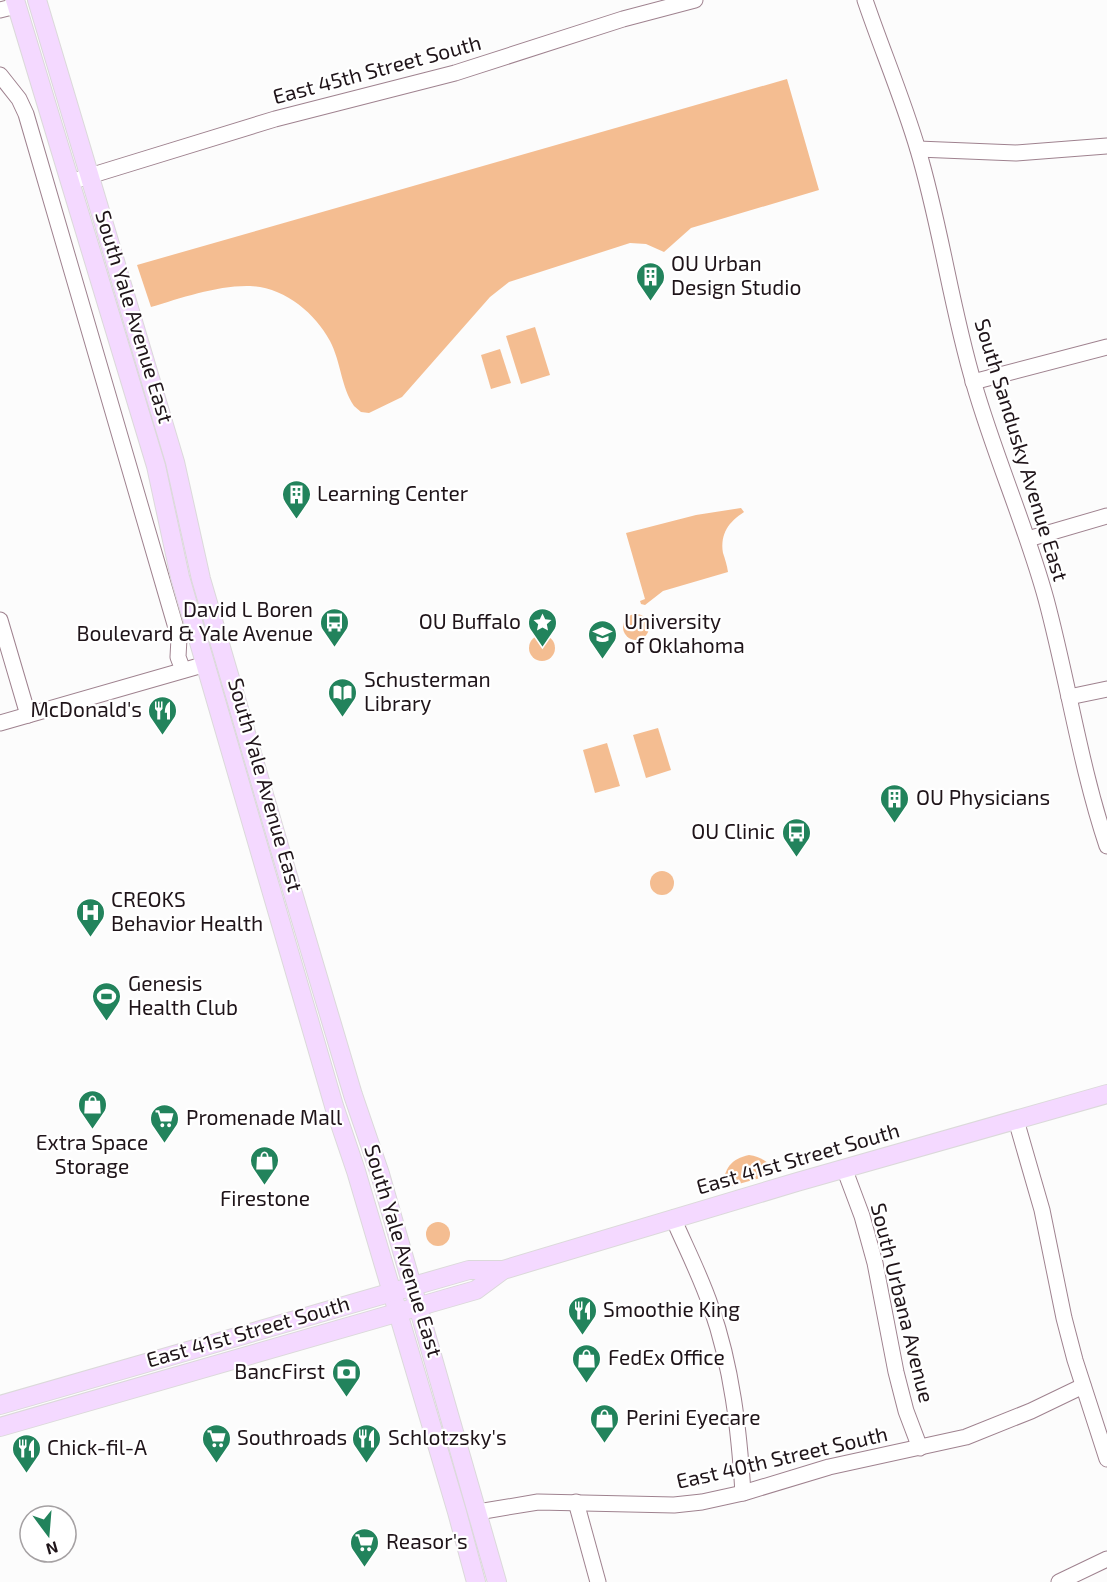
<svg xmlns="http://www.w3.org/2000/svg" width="1107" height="1582" font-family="'Exo 2',sans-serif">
  <rect width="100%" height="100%" fill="#fcfcfc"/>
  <g fill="#f4bd91">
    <path d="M 787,79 L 819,190 L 691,228 L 664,252 L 646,244 L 630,243 L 509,282 L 490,297 L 402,397 L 369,413 L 361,412 L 354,406 C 341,387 341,362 330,341 C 315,313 284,287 250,286 C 218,285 181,298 151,307 L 137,265 Z"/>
    <path d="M 535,327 L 550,375 L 521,384 L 506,336 Z"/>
    <path d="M 500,349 L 511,383 L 491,389 L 481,355 Z"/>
    <path d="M 741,508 L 744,512 C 729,522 720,533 723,553 C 725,559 727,565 728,572 L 663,591 L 645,605 L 641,604 L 640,601 L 645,599 L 626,533 L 696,515 Z"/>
    <circle cx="636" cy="627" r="13"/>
    <circle cx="542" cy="648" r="13"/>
    <path d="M 658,728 L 671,770 L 646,778 L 633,735 Z"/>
    <path d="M 607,743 L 620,786 L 595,793 L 583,750 Z"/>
    <circle cx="662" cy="883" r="12"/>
    <path d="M 749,1155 C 762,1157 769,1162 775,1174 L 724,1188 C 723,1170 730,1159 749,1155 Z"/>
    <circle cx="438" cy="1234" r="12"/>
  </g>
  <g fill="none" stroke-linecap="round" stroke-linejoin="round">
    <defs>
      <g id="minor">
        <path d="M 865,0 C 882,50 903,99 918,150 C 941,227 951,307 974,384 C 995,457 1026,526 1046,599 C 1068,681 1080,765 1107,846"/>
        <path d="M 0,10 L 16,6"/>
        <path d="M 0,75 L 19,99 L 26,114 L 179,638 L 178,657 L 183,670"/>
        <path d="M 918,149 L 1016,153 L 1107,146"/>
        <path d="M 70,182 L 275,119 L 455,73 L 623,19 L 695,0"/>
        <path d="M 973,382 L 1107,347"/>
        <path d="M 1028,539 L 1107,516"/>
        <path d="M 0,620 L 28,715"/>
        <path d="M 1069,697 L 1107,689"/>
        <path d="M 0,723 L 206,664"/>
        <path d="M 1016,1120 L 1042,1210 L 1064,1318 L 1075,1360 L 1107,1459"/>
        <path d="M 844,1168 L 862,1216 L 875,1263 L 896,1372 L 906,1411 L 920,1448"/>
        <path d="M 673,1218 C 686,1248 701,1277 711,1307 C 732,1367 739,1430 743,1493"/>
        <path d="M 576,1502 L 598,1582"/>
        <path d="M 478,1512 L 538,1502 L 674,1505 L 702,1502 L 743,1493 L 829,1467 L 966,1437 L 1031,1411 L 1083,1386"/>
        <path d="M 1059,1582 L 1107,1559"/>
      </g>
      <g id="major">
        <path d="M 15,0 L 156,466 L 180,577 L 334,1106 L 356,1171 L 457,1512 L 476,1582"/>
        <path d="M 37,0 L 175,462 L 201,579 L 279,846 L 353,1095 L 380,1174 L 497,1582"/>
        <path d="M 0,1405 L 469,1270 L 503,1270 L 797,1182 L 1107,1094"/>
        <path d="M 0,1427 L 476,1290 L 503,1270"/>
      </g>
    </defs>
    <use href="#minor" stroke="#9f828f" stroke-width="17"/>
    <use href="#major" stroke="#dbd9da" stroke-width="20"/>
    <use href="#minor" stroke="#fff" stroke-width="15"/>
    <use href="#major" stroke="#f4d9ff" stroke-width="18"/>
  </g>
  <defs>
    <symbol id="building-pin" viewBox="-11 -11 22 30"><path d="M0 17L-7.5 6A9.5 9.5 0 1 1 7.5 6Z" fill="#22835c" stroke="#fff"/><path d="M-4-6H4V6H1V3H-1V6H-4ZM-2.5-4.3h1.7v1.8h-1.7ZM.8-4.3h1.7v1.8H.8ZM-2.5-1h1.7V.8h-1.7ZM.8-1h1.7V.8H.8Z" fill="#fff"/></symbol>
    <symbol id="bus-pin" viewBox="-11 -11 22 30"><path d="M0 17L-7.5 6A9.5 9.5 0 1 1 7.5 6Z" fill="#22835c" stroke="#fff"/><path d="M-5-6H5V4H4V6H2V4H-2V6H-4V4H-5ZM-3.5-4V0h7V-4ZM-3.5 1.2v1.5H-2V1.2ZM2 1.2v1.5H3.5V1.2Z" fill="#fff"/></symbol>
    <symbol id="sight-pin" viewBox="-11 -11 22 30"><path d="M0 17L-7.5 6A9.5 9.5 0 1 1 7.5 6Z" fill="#22835c" stroke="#fff"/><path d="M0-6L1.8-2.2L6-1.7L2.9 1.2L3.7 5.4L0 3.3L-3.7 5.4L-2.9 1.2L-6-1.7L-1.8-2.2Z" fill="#fff"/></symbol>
    <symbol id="university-pin" viewBox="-11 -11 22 30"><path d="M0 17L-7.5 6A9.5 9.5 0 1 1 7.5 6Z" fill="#22835c" stroke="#fff"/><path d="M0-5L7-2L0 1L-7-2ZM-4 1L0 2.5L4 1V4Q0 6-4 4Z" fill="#fff"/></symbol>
    <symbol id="library-pin" viewBox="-11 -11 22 30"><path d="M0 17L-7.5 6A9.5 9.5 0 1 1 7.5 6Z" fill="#22835c" stroke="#fff"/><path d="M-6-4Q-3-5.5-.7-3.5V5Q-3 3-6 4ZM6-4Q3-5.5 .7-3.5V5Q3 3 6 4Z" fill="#fff"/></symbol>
    <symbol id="restaurant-pin" viewBox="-11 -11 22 30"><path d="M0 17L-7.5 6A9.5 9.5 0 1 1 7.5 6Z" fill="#22835c" stroke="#fff"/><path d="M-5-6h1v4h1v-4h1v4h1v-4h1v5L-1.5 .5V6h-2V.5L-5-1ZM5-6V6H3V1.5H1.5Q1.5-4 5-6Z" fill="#fff"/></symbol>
    <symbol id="hospital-pin" viewBox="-11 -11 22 30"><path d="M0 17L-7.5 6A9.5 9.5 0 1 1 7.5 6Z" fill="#22835c" stroke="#fff"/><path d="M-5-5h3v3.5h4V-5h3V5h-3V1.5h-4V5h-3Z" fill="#fff"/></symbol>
    <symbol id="stadium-pin" viewBox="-11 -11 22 30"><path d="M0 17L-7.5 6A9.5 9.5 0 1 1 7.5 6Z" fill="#22835c" stroke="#fff"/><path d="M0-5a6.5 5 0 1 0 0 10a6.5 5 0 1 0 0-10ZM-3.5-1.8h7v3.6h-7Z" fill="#fff"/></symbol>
    <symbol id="shop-pin" viewBox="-11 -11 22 30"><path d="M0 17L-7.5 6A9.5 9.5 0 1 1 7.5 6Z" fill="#22835c" stroke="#fff"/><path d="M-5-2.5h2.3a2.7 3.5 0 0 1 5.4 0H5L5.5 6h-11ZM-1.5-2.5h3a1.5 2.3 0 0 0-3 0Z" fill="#fff"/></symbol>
    <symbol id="supermarket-pin" viewBox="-11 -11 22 30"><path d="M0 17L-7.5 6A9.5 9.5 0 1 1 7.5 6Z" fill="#22835c" stroke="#fff"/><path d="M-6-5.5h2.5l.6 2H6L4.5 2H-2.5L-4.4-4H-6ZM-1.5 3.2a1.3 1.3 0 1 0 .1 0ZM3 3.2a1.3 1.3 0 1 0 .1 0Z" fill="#fff"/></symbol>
    <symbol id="bank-pin" viewBox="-11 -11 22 30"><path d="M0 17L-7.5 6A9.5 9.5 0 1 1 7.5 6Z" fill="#22835c" stroke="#fff"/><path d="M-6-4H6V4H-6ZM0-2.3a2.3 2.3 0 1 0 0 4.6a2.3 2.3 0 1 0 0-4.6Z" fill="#fff"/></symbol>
  </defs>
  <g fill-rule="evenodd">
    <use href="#building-pin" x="634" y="260" width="33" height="45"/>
    <use href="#building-pin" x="280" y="478" width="33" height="45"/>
    <use href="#bus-pin" x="318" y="606" width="33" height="45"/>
    <use href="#sight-pin" x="526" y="606" width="33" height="45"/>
    <use href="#university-pin" x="586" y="618" width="33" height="45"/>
    <use href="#library-pin" x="326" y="676" width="33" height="45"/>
    <use href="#restaurant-pin" x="146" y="694" width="33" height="45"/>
    <use href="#building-pin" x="878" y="782" width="33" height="45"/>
    <use href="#bus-pin" x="780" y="816" width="33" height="45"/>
    <use href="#hospital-pin" x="74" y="896" width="33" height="45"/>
    <use href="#stadium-pin" x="90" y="980" width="33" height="45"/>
    <use href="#shop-pin" x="76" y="1088" width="33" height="45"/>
    <use href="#supermarket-pin" x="148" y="1102" width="33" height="45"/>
    <use href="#shop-pin" x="248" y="1144" width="33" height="45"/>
    <use href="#restaurant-pin" x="566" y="1294" width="33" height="45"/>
    <use href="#shop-pin" x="570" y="1342" width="33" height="45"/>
    <use href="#bank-pin" x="330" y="1356" width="33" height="45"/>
    <use href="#shop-pin" x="588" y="1402" width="33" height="45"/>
    <use href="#supermarket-pin" x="200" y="1422" width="33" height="45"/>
    <use href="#restaurant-pin" x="350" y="1422" width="33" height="45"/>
    <use href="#restaurant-pin" x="10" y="1432" width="33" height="45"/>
    <use href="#supermarket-pin" x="348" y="1526" width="33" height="45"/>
  </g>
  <g text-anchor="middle" stroke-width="4.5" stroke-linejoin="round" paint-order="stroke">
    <g font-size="21" fill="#1f1419" stroke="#fff">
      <text transform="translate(377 70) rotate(-15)" y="7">East 45th Street South</text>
      <text transform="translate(134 317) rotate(73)" y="7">South Yale Avenue East</text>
      <text transform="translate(1021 450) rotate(73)" y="7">South Sandusky Avenue East</text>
      <text transform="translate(265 785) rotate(74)" y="7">South Yale Avenue East</text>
      <text transform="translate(798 1159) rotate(-16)" y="7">East 41st Street South</text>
      <text transform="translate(403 1251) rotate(73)" y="7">South Yale Avenue East</text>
      <text transform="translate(902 1303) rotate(76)" y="7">South Urbana Avenue</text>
      <text transform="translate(248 1332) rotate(-16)" y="7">East 41st Street South</text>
      <text transform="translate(782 1458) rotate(-13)" y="7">East 40th Street South</text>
    </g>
    <g font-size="21" fill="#1f1419" stroke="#fff" text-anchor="start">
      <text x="671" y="271">OU Urban<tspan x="671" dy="24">Design Studio</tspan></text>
      <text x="317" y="501">Learning Center</text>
      <text x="313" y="617" text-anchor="end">David L Boren<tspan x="313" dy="24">Boulevard &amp; Yale Avenue</tspan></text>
      <text x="521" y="629" text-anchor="end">OU Buffalo</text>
      <text x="624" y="629">University<tspan x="624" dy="24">of Oklahoma</tspan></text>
      <text x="364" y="687">Schusterman<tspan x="364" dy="24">Library</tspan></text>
      <text x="142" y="717" text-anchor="end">McDonald's</text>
      <text x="916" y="805">OU Physicians</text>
      <text x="775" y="839" text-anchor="end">OU Clinic</text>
      <text x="111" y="907">CREOKS<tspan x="111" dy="24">Behavior Health</tspan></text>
      <text x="128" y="991">Genesis<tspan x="128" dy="24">Health Club</tspan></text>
      <text x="186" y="1125">Promenade Mall</text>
      <text x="92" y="1150" text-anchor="middle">Extra Space<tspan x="92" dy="24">Storage</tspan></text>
      <text x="265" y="1206" text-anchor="middle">Firestone</text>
      <text x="603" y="1317">Smoothie King</text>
      <text x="608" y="1365">FedEx Office</text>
      <text x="325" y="1379" text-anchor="end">BancFirst</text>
      <text x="626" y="1425">Perini Eyecare</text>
      <text x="237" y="1445">Southroads</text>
      <text x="388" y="1445">Schlotzsky's</text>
      <text x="47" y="1455">Chick-fil-A</text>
      <text x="386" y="1549">Reasor's</text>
    </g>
  </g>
  <g transform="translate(48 1534) rotate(164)"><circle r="28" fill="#ffffff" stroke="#a5a1a3" stroke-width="1.5"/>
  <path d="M0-4.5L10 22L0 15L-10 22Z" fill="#22835c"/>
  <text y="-9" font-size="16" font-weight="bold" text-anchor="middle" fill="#1f1419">N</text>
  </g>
</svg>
